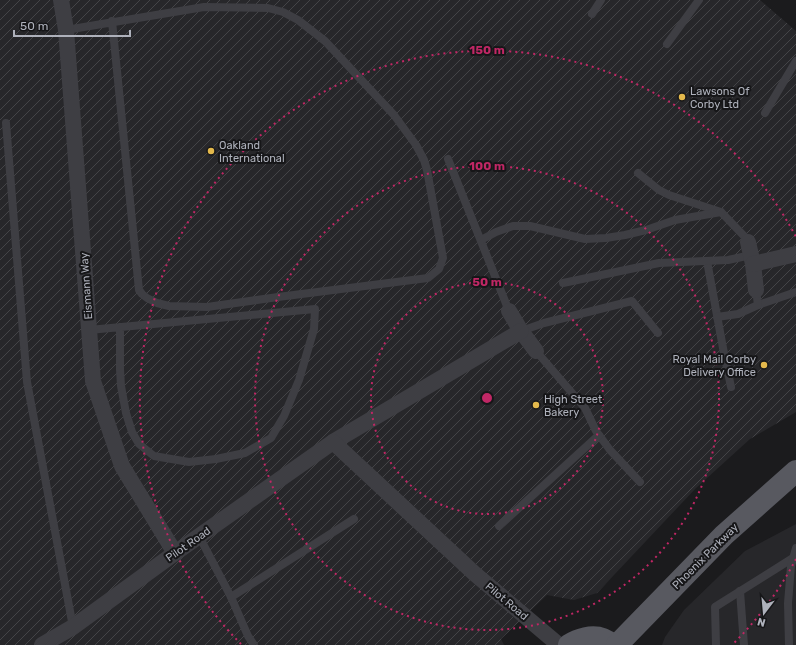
<svg xmlns="http://www.w3.org/2000/svg" width="796" height="645" font-family="Rubik,sans-serif">
  <defs>
    <pattern id="industrial-furrows" width="10" height="10" patternUnits="userSpaceOnUse"><rect width="10" height="10" fill="#27272a"/><path d="M-1 1l2-2M0 10L10 0M9 11l2-2" fill="none" stroke="#444447"/></pattern>
  </defs>
  <rect width="100%" height="100%" fill="#1b1b1d"/>
  <path fill="#27272a" d="M 796,524 L 796,645 L 662,645 L 665,637 L 684,610 L 745,551 Z"/>
  <path fill="url(#industrial-furrows)" d="M 0,0 L 760,0 L 796,31 L 796,412 L 750,439 L 696,488 L 597,593 L 574,600 L 547,595 L 501,639 L 504,645 L 0,645 Z"/>
  <g fill="none" stroke-linecap="round" stroke-linejoin="round">
    <g stroke="#3e3e43" stroke-width="8">
      <path d="M 592,14 L 601,0"/>
      <path d="M 66,30 L 204,7 L 268,8 L 283,12 L 298,20 L 325,41 L 394,115 L 416,145 L 424,160 L 427,170 L 443,258 L 439,269 L 428,278 L 278,297 L 207,307 L 169,306 L 157,303 L 147,298 L 142,294 L 139,290 L 112,21"/>
      <path d="M 667,44 L 699,0"/>
      <path d="M 765,113 L 796,61"/>
      <path d="M 6,123 L 27,382 L 73,627"/>
      <path d="M 448,159 L 509,311"/>
      <path d="M 638,173 L 659,190 L 669,195 L 721,212 L 745,237 L 748,242"/>
      <path d="M 481,240 L 496,232 L 513,226 L 530,226 L 585,239 L 606,238 L 625,235 L 646,230 L 675,220 L 721,212"/>
      <path d="M 707,261 L 723,348 L 731,387"/>
      <path d="M 563,283 L 659,263 L 728,260 L 751,255"/>
      <path d="M 758,305 L 796,292"/>
      <path d="M 717,317 L 738,314 L 758,305 L 756,290"/>
      <path d="M 89,330 L 315,309 L 314,329 L 299,380 L 284,416 L 271,438 L 245,453 L 216,459 L 189,462 L 154,456 L 139,444 L 132,432 L 126,413 L 121,386 L 120,369 L 120,327"/>
      <path d="M 521,331 L 544,323 L 632,301 L 658,333"/>
      <path d="M 536,351 L 585,408 L 596,431 L 610,450 L 640,482"/>
      <path d="M 499,526 L 599,435"/>
      <path d="M 199,536 L 231,597 L 248,636 L 254,645"/>
      <path d="M 740,591 L 744,645"/>
      <path d="M 231,597 L 354,519"/>
      <path d="M 716,645 L 715,607 L 793,558"/>
      <path d="M 789,645 L 788,603 L 791,566 L 796,548"/>
    </g>
    <g stroke="#3e3e43" stroke-width="16">
      <path d="M 61,0 L 66,30 L 93,381 L 122,466 L 175,553"/>
      <path d="M 748,242 L 753,264 L 756,290"/>
      <path d="M 753,264 L 796,254"/>
      <path d="M 509,311 L 521,331 L 536,351"/>
      <path d="M 333,442 L 521,331"/>
      <path d="M 42,645 L 73,627 L 175,553 L 333,442 L 475,574 L 559,645"/>
    </g>
    <g stroke="#585960" stroke-width="22">
      <path d="M 569,645 C 578,639 592,635 603,639 C 607,641 611,643 614,645"/>
      <path d="M 617,645 L 724,535 L 796,471"/>
    </g>
  </g>
  <g fill="none" stroke="#c02765" stroke-width="2" stroke-dasharray="2 4">
    <circle cx="487" cy="398" r="116"/>
    <circle cx="487" cy="398" r="232"/>
    <path d="M796 559A348 348 0 0 1 733 644M241 644A348 348 0 1 1 796 237"/>
  </g>
  <g fill="#e4b94c" stroke="#161618" stroke-width="1.5">
    <circle cx="682" cy="97" r="4"/>
    <circle cx="211" cy="151" r="4"/>
    <circle cx="764" cy="365" r="4"/>
    <circle cx="536" cy="405" r="4"/>
  </g>
  <g text-anchor="middle" stroke-width="4" stroke-linejoin="round" paint-order="stroke">
    <g font-size="11" fill="#aeb1bb" stroke="#161618" text-anchor="start">
      <text x="690" y="95">Lawsons Of<tspan x="690" dy="13">Corby Ltd</tspan></text>
      <text x="219" y="149">Oakland<tspan x="219" dy="13">International</tspan></text>
      <text x="756" y="363" text-anchor="end">Royal Mail Corby<tspan x="756" dy="13">Delivery Office</tspan></text>
      <text x="544" y="403">High Street<tspan x="544" dy="13">Bakery</tspan></text>
    </g>
    <g font-size="11" fill="#aeb1bb" stroke="#161618">
      <text transform="translate(86 286) rotate(-94)" y="4">Eismann Way</text>
      <text transform="translate(188 544) rotate(-35)" y="4">Pilot Road</text>
      <text transform="translate(705 556) rotate(-45)" y="4">Phoenix Parkway</text>
      <text transform="translate(507 601) rotate(40)" y="4">Pilot Road</text>
    </g>
  </g>
  <circle cx="487" cy="398" r="6" fill="#c02765" stroke="#161618" stroke-width="2"/>
  <g font-size="12" text-anchor="middle" font-weight="bold" fill="#c02765" stroke="#161618" stroke-width="4" stroke-linejoin="round" paint-order="stroke">
    <text x="487" y="54">150 m</text>
    <text x="487" y="170">100 m</text>
    <text x="487" y="286">50 m</text>
  </g>
  <g transform="translate(764 613) rotate(196)" stroke="#161618" stroke-width="3" paint-order="stroke">
  <path d="M0-3L7 15L0 10L-7 15Z" fill="#aeb1bb"/>
  <text y="-6" font-size="11" font-weight="bold" text-anchor="middle" fill="#aeb1bb">N</text>
  </g>
  <path d="M14 30v6h116v-6" fill="none" stroke="#aeb1bb" stroke-width="2"/>
  <text x="20" y="30" font-size="12" fill="#aeb1bb" stroke="#161618" stroke-width="3" paint-order="stroke">50 m</text>
</svg>
